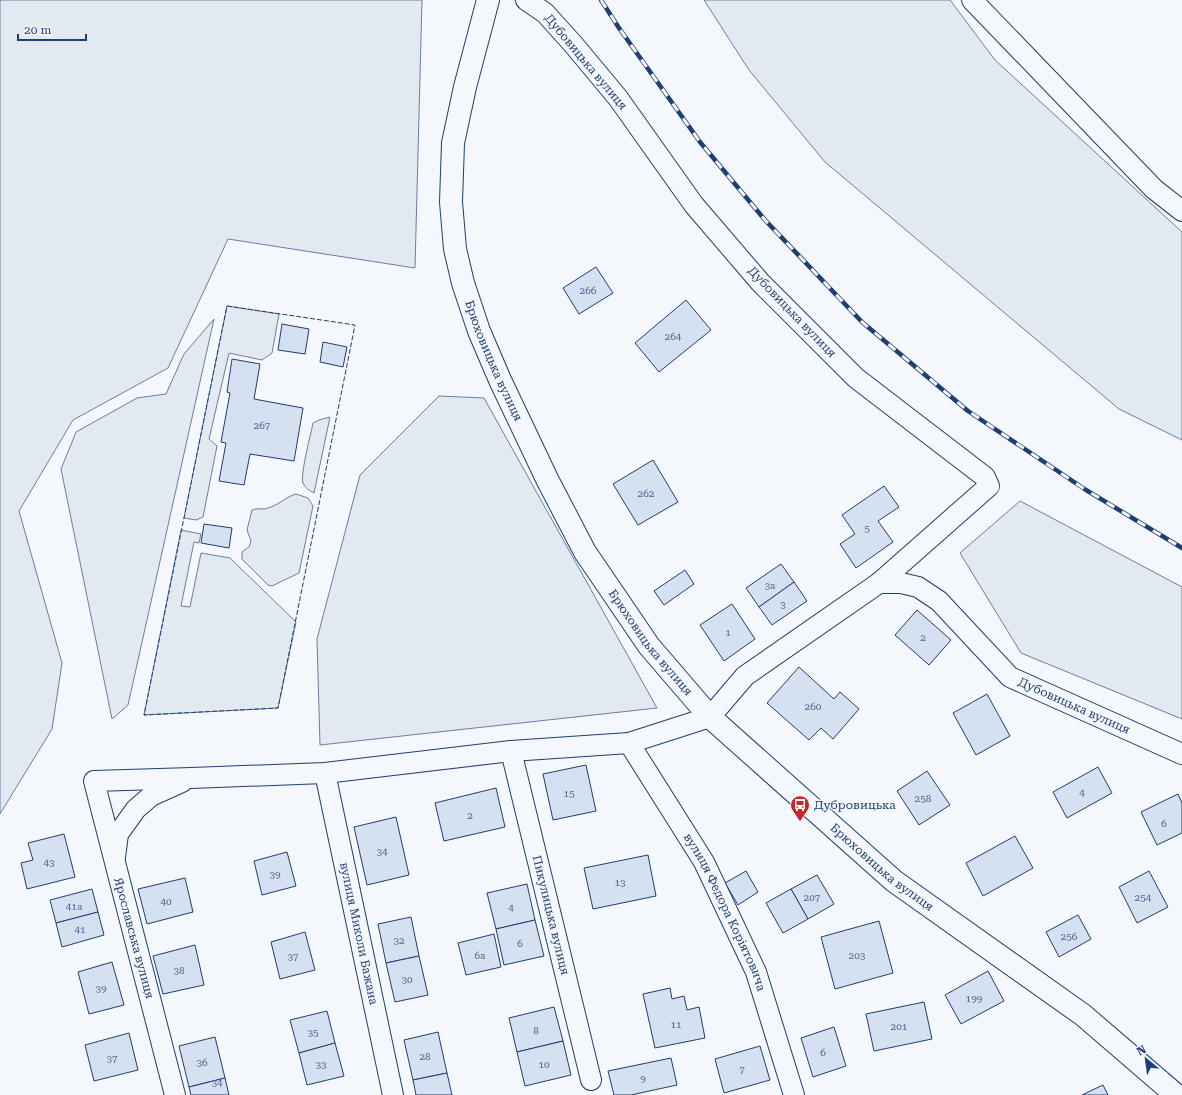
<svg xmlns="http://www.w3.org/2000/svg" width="1182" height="1095" font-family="'Roboto Serif',serif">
  <rect width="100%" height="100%" fill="#f4f7fb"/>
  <g fill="#e3e9f0" stroke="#687fa3">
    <path d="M 0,0 L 422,0 L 415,268 L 228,239 L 168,368 L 73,420 L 19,511 L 62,663 L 52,729 L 0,814 Z"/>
    <path d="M 704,0 L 950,0 L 995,60 L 1182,232 L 1182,440 L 1119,409 L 825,162 L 749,70 Z"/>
    <path d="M 227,306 L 279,314 L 272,353 L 262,360 L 229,353 L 209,439 L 217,446 L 203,517 L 196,520 L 184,518 Z"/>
    <path d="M 214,319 L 128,705 L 112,719 L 61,469 L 76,432 L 137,398 L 166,394 L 184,354 Z"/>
    <path d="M 439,396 L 484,398 L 657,708 L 320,745 L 317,639 L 360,475 Z"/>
    <path d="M 330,417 L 314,493 C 309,490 305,488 303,483 C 300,474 311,434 313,423 L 319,420 Z"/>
    <path d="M 296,494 L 308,498 L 313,506 L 299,573 L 272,586 L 268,585 L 242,559 L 242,552 L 249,547 L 251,541 L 247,530 L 252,510 C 256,508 260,509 264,509 C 277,507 285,497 296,494 Z"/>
    <path d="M 1020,501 L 1182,587 L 1182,719 L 1021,653 L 960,553 Z"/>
    <path d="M 181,530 L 201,534 L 199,543 L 194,542 L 181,606 L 190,607 L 201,553 L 230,558 L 296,622 L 278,708 L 144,715 Z"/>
  </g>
  <g fill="#d5e0f0" stroke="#1d3f73">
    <path d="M 596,267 L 613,293 L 579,314 L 563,288 Z"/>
    <path d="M 686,300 L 711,330 L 659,372 L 635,343 Z"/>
    <path d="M 282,324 L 309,329 L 305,354 L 278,350 Z"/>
    <path d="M 323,342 L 347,347 L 343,367 L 320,362 Z"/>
    <path d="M 232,359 L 260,364 L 254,399 L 303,408 L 294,461 L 250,454 L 244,485 L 219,481 L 226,443 L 221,442 L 230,393 L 227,392 Z"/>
    <path d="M 653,460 L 678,502 L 638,525 L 613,484 Z"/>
    <path d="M 884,486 L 899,507 L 878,521 L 893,542 L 856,568 L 840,544 L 855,534 L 842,515 Z"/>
    <path d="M 204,524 L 232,528 L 229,548 L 201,543 Z"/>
    <path d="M 781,564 L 794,582 L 759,607 L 746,588 Z"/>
    <path d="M 685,570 L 694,584 L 664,605 L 654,591 Z"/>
    <path d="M 794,582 L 807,601 L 772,625 L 759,607 Z"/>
    <path d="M 732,604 L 755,639 L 724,661 L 700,625 Z"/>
    <path d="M 917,610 L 951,640 L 929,665 L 895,635 Z"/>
    <path d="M 799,667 L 834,699 L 840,692 L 859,709 L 833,739 L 821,728 L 809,740 L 767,703 Z"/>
    <path d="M 987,694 L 1010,736 L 976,755 L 953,713 Z"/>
    <path d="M 586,765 L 596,811 L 553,820 L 543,774 Z"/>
    <path d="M 1098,767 L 1112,793 L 1067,818 L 1053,792 Z"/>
    <path d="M 927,771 L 950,805 L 919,825 L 897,791 Z"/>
    <path d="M 496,788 L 505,827 L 444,841 L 435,803 Z"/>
    <path d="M 1178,794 L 1182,803 L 1182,833 L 1157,845 L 1141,812 Z"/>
    <path d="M 396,817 L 409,875 L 367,885 L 354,827 Z"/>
    <path d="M 64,834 L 75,877 L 27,889 L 21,863 L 33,860 L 28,843 Z"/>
    <path d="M 1015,836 L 1033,868 L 983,896 L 966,863 Z"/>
    <path d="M 287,852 L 296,886 L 262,895 L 254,861 Z"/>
    <path d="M 648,855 L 656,896 L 593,909 L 584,868 Z"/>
    <path d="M 746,871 L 758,892 L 738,905 L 725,883 Z"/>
    <path d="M 1149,871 L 1168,907 L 1137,923 L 1119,887 Z"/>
    <path d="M 817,875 L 834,904 L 808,919 L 791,889 Z"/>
    <path d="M 185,878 L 193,912 L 147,924 L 138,889 Z"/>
    <path d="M 527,884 L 535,920 L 496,929 L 487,893 Z"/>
    <path d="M 92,889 L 98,912 L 56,923 L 50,900 Z"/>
    <path d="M 791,889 L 808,919 L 783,933 L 766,903 Z"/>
    <path d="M 98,912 L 104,935 L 62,947 L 56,923 Z"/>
    <path d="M 1078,915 L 1091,939 L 1059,957 L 1046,932 Z"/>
    <path d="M 411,917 L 419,956 L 386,963 L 378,924 Z"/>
    <path d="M 535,920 L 544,956 L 504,965 L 496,929 Z"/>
    <path d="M 879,921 L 893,973 L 835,989 L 821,937 Z"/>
    <path d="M 305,932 L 315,970 L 280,979 L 271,942 Z"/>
    <path d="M 494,934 L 501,967 L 466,975 L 458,943 Z"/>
    <path d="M 195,945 L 204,985 L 163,994 L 153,956 Z"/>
    <path d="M 419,956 L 428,995 L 395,1002 L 386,963 Z"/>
    <path d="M 112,962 L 124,1005 L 89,1014 L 78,972 Z"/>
    <path d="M 988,971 L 1004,1001 L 961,1024 L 945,995 Z"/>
    <path d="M 670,988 L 672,999 L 684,996 L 687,1010 L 699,1007 L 705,1038 L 655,1048 L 643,994 Z"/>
    <path d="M 924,1002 L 932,1039 L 874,1051 L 866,1014 Z"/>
    <path d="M 554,1007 L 563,1041 L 517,1052 L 509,1018 Z"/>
    <path d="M 327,1011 L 335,1043 L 299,1053 L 290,1020 Z"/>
    <path d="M 834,1027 L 846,1066 L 813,1077 L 801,1038 Z"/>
    <path d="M 438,1032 L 447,1073 L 413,1080 L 404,1040 Z"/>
    <path d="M 129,1033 L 138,1070 L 94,1081 L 85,1045 Z"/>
    <path d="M 215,1037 L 225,1078 L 189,1087 L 179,1046 Z"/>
    <path d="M 563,1041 L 571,1075 L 525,1086 L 517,1052 Z"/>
    <path d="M 335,1043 L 344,1076 L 307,1085 L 299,1053 Z"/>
    <path d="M 760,1046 L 770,1080 L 724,1093 L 715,1059 Z"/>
    <path d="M 671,1058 L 677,1085 L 631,1095 L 614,1095 L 608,1071 Z"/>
    <path d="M 447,1073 L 452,1095 L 416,1095 L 413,1080 Z"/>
    <path d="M 225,1078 L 229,1095 L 191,1095 L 189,1087 Z"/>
    <path d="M 1103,1085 L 1108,1095 L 1082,1095 Z"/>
  </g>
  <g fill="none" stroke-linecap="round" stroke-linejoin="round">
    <defs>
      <g id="minor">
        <path d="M 972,0 L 1154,189 L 1182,211"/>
        <path id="s1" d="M 879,583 L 901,583 L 918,587 L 939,601 L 1010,677 L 1182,754"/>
        <path id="s2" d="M 629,743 L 704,862 L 756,972 L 794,1095"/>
        <path id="s3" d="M 511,751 L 591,1080"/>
        <path id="s4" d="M 325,773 L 393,1095"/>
        <path d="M 115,857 L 118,834 L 136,809 L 151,796 L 182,782"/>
        <path d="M 175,1095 L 94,781 L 191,778 L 325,773 L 511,751 L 629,743 L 710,717 L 745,676 L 879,583 L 989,486 L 985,477 L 856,378 L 760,282 L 694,205 L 618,98 L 573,44 L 545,13 L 526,0"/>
      </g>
      <g id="secondary">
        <path id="s5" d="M 488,0 L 465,87 L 453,143 L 451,202 L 455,249 L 463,283 L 479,331 L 500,380 L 547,479 L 585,552 L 649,646 L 710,717 L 894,881 L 1083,1015 L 1176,1095"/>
      </g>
    </defs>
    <use href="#minor" stroke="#1d3f73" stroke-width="22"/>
    <use href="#secondary" stroke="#1d3f73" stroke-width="24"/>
    <use href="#minor" stroke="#f4f7fb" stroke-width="20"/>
    <use href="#secondary" stroke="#f4f7fb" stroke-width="22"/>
    <defs>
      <path id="rail" d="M 601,0 L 619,28 L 700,142 L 765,220 L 862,322 L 968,411 L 1086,490 L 1182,548"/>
    </defs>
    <use href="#rail" stroke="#1d3f73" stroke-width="4.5"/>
    <use href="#rail" stroke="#f4f7fb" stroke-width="3" stroke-dasharray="9" stroke-linecap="butt"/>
    <path stroke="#1d3f73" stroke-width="1" stroke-dasharray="5 2" stroke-linecap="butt" d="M 227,306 L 355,325 L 278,708 L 144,715 Z"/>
  </g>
  <defs>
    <symbol id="bus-pin" viewBox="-11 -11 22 30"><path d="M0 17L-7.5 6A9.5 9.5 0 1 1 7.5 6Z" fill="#c62828" stroke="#f4f7fb"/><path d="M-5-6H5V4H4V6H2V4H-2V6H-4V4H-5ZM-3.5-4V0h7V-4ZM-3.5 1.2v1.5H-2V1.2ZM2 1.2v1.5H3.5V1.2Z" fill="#fff"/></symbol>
  </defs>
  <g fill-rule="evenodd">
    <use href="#bus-pin" x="789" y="794" width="22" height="30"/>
  </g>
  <g text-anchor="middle" stroke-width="3" stroke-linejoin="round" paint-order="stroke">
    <g font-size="10" fill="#4b6792">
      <text x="588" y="294">266</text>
      <text x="673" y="340">264</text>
      <text x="262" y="429">267</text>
      <text x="646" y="497">262</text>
      <text x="867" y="532">5</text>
      <text x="770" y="589">3а</text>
      <text x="783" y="608">3</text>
      <text x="728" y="636">1</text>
      <text x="923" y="641">2</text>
      <text x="813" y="710">260</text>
      <text x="1082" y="796">4</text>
      <text x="569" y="797">15</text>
      <text x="923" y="802">258</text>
      <text x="470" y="819">2</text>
      <text x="1164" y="827">6</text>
      <text x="382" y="855">34</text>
      <text x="49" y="866">43</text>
      <text x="275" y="878">39</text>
      <text x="620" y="886">13</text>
      <text x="812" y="901">207</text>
      <text x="1143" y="901">254</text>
      <text x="166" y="905">40</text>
      <text x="74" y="910">41а</text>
      <text x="511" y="911">4</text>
      <text x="80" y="933">41</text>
      <text x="1069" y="940">256</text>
      <text x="399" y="944">32</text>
      <text x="520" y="947">6</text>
      <text x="480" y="959">6а</text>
      <text x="857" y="959">203</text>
      <text x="293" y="960">37</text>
      <text x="179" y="974">38</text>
      <text x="407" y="983">30</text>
      <text x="101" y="992">39</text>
      <text x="974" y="1002">199</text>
      <text x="676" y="1028">11</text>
      <text x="899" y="1030">201</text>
      <text x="536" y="1034">8</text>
      <text x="313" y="1036">35</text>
      <text x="823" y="1056">6</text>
      <text x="425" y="1060">28</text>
      <text x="112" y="1062">37</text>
      <text x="202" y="1066">36</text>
      <text x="321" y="1068">33</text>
      <text x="544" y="1068">10</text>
      <text x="742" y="1073">7</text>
      <text x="643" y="1082">9</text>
      <text x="217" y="1086">34</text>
    </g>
    <g font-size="12" fill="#1d3f73" stroke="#f4f7fb">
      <text transform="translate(586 62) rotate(50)" y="4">Дубовицька вулиця</text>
      <text transform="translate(792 312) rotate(46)" y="4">Дубовицька вулиця</text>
      <text dy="4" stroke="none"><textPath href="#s5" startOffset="372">Брюховицька вулиця</textPath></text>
      <text dy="4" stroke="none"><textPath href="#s5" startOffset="696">Брюховицька вулиця</textPath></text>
      <text dy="4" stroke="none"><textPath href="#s1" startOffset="239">Дубовицька вулиця</textPath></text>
      <text dy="4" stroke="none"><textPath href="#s5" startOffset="1020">Брюховицька вулиця</textPath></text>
      <text dy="4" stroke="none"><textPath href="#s2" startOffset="195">вулиця Федора Коріятовича</textPath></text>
      <text dy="4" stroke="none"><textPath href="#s3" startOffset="169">Пикулицька вулиця</textPath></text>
      <text dy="4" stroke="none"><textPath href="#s4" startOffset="164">вулиця Миколи Бажана</textPath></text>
      <text transform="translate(134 938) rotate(75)" y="4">Ярославська вулиця</text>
    </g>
    <g font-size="12" fill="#1d3f73" stroke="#f4f7fb" text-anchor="start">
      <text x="814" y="809">Дубровицька</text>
    </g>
  </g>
  <g transform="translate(1146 1059) rotate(331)" stroke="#f4f7fb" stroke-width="3" paint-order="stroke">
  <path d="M0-3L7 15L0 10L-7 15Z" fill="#1d3f73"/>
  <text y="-6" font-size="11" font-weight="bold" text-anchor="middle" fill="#1d3f73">N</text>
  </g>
  <path d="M18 34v6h68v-6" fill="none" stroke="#1d3f73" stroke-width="2"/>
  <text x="24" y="34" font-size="12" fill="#1d3f73" stroke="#f4f7fb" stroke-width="3" paint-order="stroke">20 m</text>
</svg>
